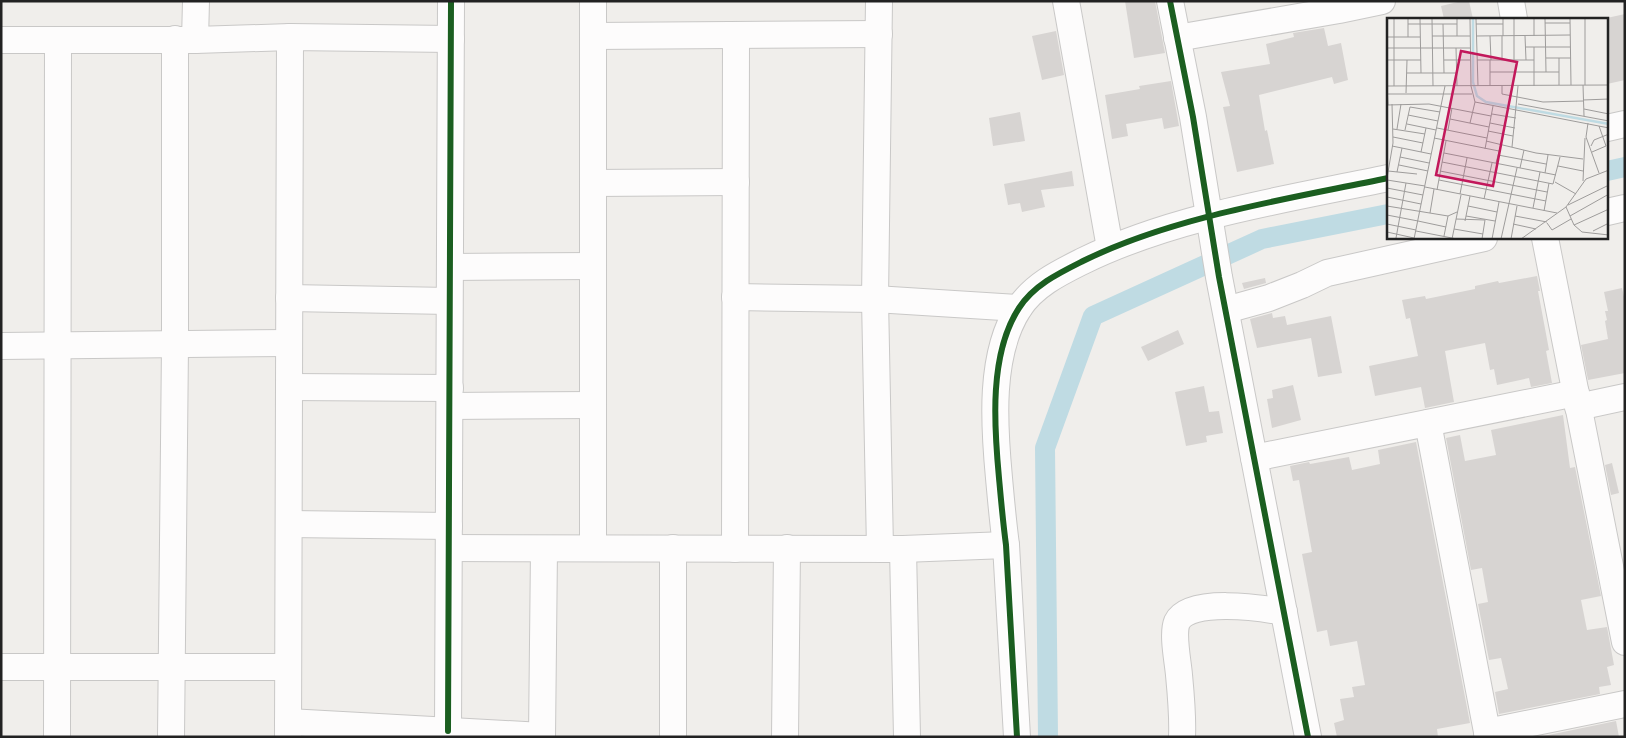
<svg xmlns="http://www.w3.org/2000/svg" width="1626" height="738" font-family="'Source Sans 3',sans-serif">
  <rect width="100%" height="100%" fill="#f0eeeb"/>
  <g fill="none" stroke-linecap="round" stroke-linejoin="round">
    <g stroke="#bfdbe3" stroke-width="20">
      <path d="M 1607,171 L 1625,167"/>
      <path d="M 1048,737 L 1045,448 L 1093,316 L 1262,239 L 1388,214"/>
    </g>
  </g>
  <g fill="#d7d4d2">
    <path d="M 1125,1 L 1155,1 L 1165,53 L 1134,58 Z"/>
    <path d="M 1462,1 L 1469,1 L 1473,19 L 1444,19 L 1441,6 Z"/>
    <path d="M 1625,14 L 1625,80 L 1607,84 L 1607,18 Z"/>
    <path d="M 1324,28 L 1328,46 L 1341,43 L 1348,80 L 1334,84 L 1332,77 L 1259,95 L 1265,131 L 1267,130 L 1274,164 L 1237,172 L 1223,107 L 1230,106 L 1221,72 L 1270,64 L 1266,44 L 1294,37 L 1293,33 Z"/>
    <path d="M 1056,31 L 1064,75 L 1042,80 L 1032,36 Z"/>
    <path d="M 1171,81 L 1179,126 L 1164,129 L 1162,118 L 1126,124 L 1128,136 L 1112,139 L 1105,95 L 1140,89 L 1139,86 Z"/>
    <path d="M 1020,112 L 1025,141 L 993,146 L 989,118 Z"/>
    <path d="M 1072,171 L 1074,186 L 1041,190 L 1045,207 L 1022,212 L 1020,203 L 1008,205 L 1004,184 Z"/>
    <path d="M 1537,276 L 1540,291 L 1538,291 L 1549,350 L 1546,351 L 1552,383 L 1531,387 L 1529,378 L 1497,385 L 1494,369 L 1490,370 L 1485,343 L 1445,351 L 1454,402 L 1425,408 L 1421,387 L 1375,396 L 1369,366 L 1418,356 L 1410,318 L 1406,319 L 1402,300 L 1425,296 L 1426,299 L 1475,289 L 1475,286 L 1498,281 L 1499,283 Z"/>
    <path d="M 1265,278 L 1266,283 L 1244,289 L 1242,283 Z"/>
    <path d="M 1622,288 L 1625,301 L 1625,373 L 1588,380 L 1581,345 L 1608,339 L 1605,321 L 1607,320 L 1605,311 L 1608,311 L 1604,292 Z"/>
    <path d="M 1272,313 L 1273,318 L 1285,316 L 1287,325 L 1331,316 L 1342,373 L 1318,377 L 1311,338 L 1257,348 L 1250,319 Z"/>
    <path d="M 1178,330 L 1184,344 L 1148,361 L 1141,347 Z"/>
    <path d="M 1293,385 L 1301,420 L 1272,428 L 1267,399 L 1273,398 L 1272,390 Z"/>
    <path d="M 1204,386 L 1209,412 L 1219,411 L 1223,433 L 1206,436 L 1207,442 L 1186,446 L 1175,392 Z"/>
    <path d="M 1563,415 L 1570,468 L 1575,467 L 1601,596 L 1581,600 L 1587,630 L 1607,627 L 1614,665 L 1607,667 L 1611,685 L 1599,687 L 1600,694 L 1499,714 L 1495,692 L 1508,689 L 1501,658 L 1489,660 L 1478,604 L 1488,602 L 1482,568 L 1471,570 L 1446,438 L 1460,435 L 1465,461 L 1496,455 L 1491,430 Z"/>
    <path d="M 1416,442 L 1470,723 L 1437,729 L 1438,737 L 1337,737 L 1334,723 L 1344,720 L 1340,699 L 1354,697 L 1352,687 L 1365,685 L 1357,641 L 1330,646 L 1327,630 L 1317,632 L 1302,554 L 1312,552 L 1299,480 L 1293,481 L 1290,466 L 1309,462 L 1310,464 L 1349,457 L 1352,470 L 1380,464 L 1378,450 Z"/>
    <path d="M 1612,463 L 1619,493 L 1611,495 L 1605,465 Z"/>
    <path d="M 1616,721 L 1619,737 L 1539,737 Z"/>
  </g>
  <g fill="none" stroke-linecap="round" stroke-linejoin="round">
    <defs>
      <g id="minor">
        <path d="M 593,1 L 593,548"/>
        <path d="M 879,1 L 875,299 L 880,549"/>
        <path d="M 1066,1 L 1110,248"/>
        <path d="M 1170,1 L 1193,117 L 1219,277 L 1308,737"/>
        <path d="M 1511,1 L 1514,19"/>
        <path d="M 593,36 L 879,34"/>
        <path d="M 1177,38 L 1339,10 L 1382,1"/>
        <path d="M 1,40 L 195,40 L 290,37 L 451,39"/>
        <path d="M 195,40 L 196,1"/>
        <path d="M 1607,128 L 1625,124"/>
        <path d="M 593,183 L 736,182"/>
        <path d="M 1607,212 L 1625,208"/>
        <path d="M 1545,238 L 1625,642"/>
        <path d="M 450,267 L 593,266"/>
        <path d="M 735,297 L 875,299 L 1019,308"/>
        <path d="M 289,298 L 449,301"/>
        <path d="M 1226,310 L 1269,298 L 1302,285 L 1327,273 L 1484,238"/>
        <path d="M 1,346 L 289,343"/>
        <path d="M 289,387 L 450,388"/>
        <path d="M 450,406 L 593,405"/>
        <path d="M 1578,407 L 1625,397"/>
        <path d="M 1428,423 L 1488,737"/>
        <path d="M 1254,458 L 1576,393"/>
        <path d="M 289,524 L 449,526"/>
        <path d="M 449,548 L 903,549 L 1006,545"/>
        <path d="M 735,549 L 736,35"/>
        <path d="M 903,549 L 907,737"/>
        <path d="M 1,667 L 288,667"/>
        <path d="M 288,722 L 542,736"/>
        <path d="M 448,731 L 451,1"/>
        <path d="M 1487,732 L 1625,704"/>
        <path d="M 57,737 L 58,40"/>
        <path d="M 171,737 L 175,345 L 175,39"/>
        <path d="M 288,737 L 290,37"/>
        <path d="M 542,737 L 544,549"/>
        <path d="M 673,737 L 673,548"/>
        <path d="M 785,737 L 787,548"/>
        <path d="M 1017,737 L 1006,545 C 1003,523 1001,500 999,478 C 994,425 989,354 1019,308 C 1034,285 1059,273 1083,261 C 1175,216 1288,199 1388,178"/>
        <path d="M 1182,737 C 1183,716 1181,696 1179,675 C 1178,662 1172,634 1177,622 C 1189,597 1262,608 1284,612"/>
      </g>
    </defs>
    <use href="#minor" stroke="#c9c8c7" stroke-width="28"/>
    <use href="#minor" stroke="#fdfcfc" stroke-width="26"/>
    <defs>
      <g id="cycleway">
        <path d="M 1170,1 L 1193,117 L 1219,277 L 1308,737"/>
        <path d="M 448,731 L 451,1"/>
        <path d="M 1017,737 L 1006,545 C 1003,523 1001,500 999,478 C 994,425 989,354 1019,308 C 1034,285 1059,273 1083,261 C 1175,216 1288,199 1388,178"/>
      </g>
    </defs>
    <use href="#cycleway" stroke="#fff" stroke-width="9"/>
    <use href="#cycleway" stroke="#1b5e20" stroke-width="6"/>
  </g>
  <g transform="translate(1387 18)">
    <rect width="221" height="221" fill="#f0eeeb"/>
    <path fill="none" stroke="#bfdbe3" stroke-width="2.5" d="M 86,1 L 86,64 L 90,78 L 99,84 L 222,106"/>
    <path fill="none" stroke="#9e9c9b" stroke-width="1" d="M 7,1 L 7,68M 33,1 L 34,55M 45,1 L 46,68M 70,1 L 70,18M 83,1 L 84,68 L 88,84 L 222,110M 89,1 L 91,68M 147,1 L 147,18M 158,1 L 159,54M 183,1 L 184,67M 198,1 L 198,67M 158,5 L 183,5M 21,6 L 70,6M 56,6 L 57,55M 89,6 L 116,6M 45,18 L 83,18M 89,18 L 183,17M 103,18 L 104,42M 115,18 L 115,42M 116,18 L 116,1M 138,18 L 139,42M 0,19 L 33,19M 21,19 L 21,1M 138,29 L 183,29M 147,29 L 147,68M 0,30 L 83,30M 69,30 L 70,68M 159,40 L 184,40M 0,42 L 34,42M 57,42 L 83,42M 90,42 L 147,42M 103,42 L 103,68M 127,42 L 127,1M 103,54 L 172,54M 20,55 L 70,55M 172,67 L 172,40M 196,67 L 197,98M 0,68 L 222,67M 0,68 L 1,87M 115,68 L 115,76 L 156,84 L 196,83M 19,75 L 20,42M 0,76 L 85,76M 196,82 L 222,81M 131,86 L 222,103M 0,87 L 42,86 L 104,98M 23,89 L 53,94M 197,91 L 222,96M 105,96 L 129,100M 21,97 L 51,103M 63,101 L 102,109M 83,105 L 88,84M 103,105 L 128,110M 201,105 L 199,119 L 212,155M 20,106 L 49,112M 50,110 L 100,120M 6,111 L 38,116M 10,111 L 14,86M 18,112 L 23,89M 61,112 L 65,90M 101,113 L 126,118M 6,119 L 36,125M 47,120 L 112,133M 99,123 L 149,135 L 196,141M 5,128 L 44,136M 204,128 L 207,122 L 222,116M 125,129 L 131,68M 98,131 L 106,88M 34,134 L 39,110M 205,134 L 219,128 L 212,108M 57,135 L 169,157M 111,137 L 159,146M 13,139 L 42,145M 55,144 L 166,166 L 173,139M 109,145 L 114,126M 12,147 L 41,153M 171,148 L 196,153M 133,150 L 137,132M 1,153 L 30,156M 53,153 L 160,174M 10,154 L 15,130M 158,155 L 161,137M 0,160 L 6,125 L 5,86M 0,162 L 38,168M 52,162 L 159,183M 196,163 L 198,120M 168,164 L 189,176M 38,169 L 170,195M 0,170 L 36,177M 50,172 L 59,123M 73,176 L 80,140M 0,179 L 34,186M 97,181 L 105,145M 181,187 L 222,167M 0,188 L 61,198M 81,188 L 110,194M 179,189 L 187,207 L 195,214 L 222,217M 146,190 L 153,154M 157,193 L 162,165M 43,195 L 47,171M 0,197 L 31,203M 79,198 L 108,203M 128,198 L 160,204M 183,198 L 222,176M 69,201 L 98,202M 31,203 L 59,209M 78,203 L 83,178M 160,205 L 165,212 L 184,201M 0,206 L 29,212M 126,206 L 149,211M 187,207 L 222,191M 67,211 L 96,216M 29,213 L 70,221M 206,213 L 222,205M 0,214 L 27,220M 57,218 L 61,198 L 70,194M 9,220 L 19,165M 27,221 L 58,68M 65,221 L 74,177M 95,221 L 98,202M 105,221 L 112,184M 114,221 L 130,150M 124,221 L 130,188M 134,221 L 179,189 L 199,161 L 222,152"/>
    <path fill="#c2185b" fill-opacity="0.15" stroke="#c2185b" stroke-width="2.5" d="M 74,33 L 130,44 L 106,168 L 49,157 Z"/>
    <rect width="221" height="221" fill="none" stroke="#222" stroke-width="2.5"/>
  </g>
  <rect width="1626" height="738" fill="none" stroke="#222222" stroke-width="5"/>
</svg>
